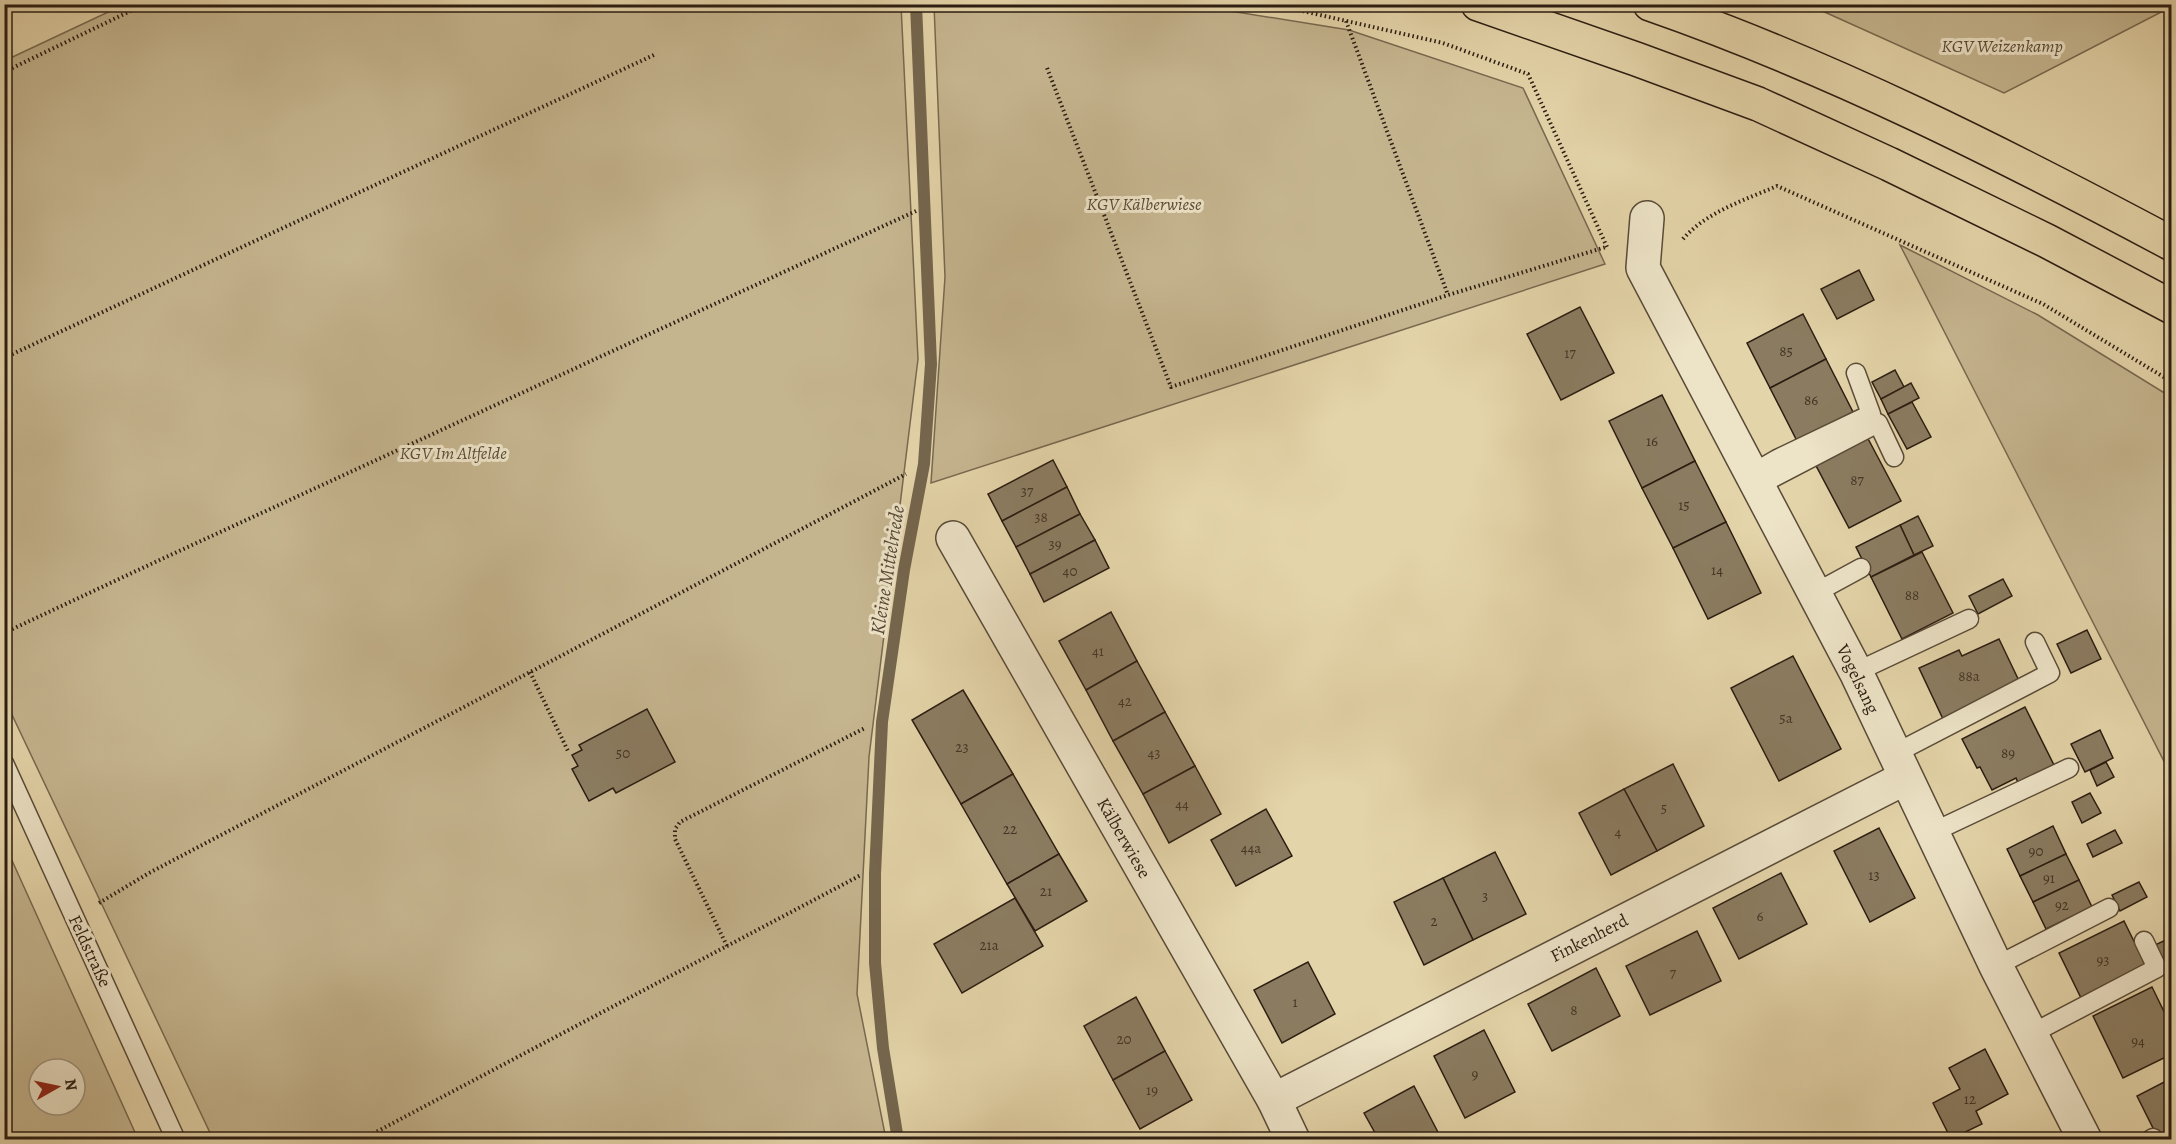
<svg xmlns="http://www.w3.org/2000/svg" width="2176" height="1144" font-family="Alegreya,serif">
  <rect width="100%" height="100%" fill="#e4d4a9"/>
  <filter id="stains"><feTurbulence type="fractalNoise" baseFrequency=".00333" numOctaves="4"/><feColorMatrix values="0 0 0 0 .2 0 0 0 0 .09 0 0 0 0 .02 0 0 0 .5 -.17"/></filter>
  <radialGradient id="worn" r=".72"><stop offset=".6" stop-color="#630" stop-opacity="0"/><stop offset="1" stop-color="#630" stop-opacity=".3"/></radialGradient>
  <g fill="#c5b58f" stroke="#786950" stroke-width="1.5" fill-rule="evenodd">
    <path d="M 2171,4 L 2171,7 L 2004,93 L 1809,5 Z"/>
    <path d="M 123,5 L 901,5 L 918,359 L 869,757 L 857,994 L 886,1139 L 213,1139 L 5,700 L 4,61 Z"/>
    <path d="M 934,5 L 1193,5 L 1349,30 L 1523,88 L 1605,264 L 931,483 L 945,277 Z"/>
    <path d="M 1900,245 L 2038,315 L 2171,397 L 2171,775 Z"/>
    <path d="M 5,845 L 138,1139 L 5,1139 ZM 39,1069 L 75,1069 L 75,1105 L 39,1105 Z"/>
  </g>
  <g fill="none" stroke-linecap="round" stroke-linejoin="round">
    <path stroke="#74664e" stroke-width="12" d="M 898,1140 L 883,1048 L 875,963 L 875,874 L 882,722 L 904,570 L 924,464 L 931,364 L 916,4"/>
  </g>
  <g fill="#8b7c61" stroke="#2b1d12" stroke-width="1.5">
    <path d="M 1859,270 L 1874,300 L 1837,319 L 1821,289 Z"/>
    <path d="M 1580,307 L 1614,373 L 1561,400 L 1527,334 Z"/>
    <path d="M 1803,314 L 1826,359 L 1770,388 L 1747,343 Z"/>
    <path d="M 1826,359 L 1853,412 L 1797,441 L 1770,388 Z"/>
    <path d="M 1895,370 L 1904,387 L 1881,399 L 1872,382 Z"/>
    <path d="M 1911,383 L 1919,398 L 1888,414 L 1881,399 Z"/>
    <path d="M 1662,395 L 1695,461 L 1642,488 L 1609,421 Z"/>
    <path d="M 1912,402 L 1931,437 L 1907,449 L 1888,414 Z"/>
    <path d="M 1865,433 L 1901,501 L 1849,528 L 1813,460 Z"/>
    <path d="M 1053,460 L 1067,487 L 1002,521 L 988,494 Z"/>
    <path d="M 1695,461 L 1726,522 L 1673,548 L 1642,488 Z"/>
    <path d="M 1067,487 L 1080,514 L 1016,547 L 1002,521 Z"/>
    <path d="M 1080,514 L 1095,540 L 1030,574 L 1016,547 Z"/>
    <path d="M 1918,516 L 1933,546 L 1914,555 L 1900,525 Z"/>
    <path d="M 1726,522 L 1761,593 L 1708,619 L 1673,548 Z"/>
    <path d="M 1900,525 L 1914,555 L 1871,577 L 1856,547 Z"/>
    <path d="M 1095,540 L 1109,568 L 1044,602 L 1030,574 Z"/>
    <path d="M 1922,552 L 1953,613 L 1902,639 L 1871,577 Z"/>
    <path d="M 2003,579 L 2012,596 L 1978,614 L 1969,596 Z"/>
    <path d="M 1111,612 L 1137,661 L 1086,690 L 1059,641 Z"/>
    <path d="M 2087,630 L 2101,659 L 2071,673 L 2057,644 Z"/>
    <path d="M 1999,639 L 2020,683 L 1943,719 L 1919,668 L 1959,650 L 1962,656 Z"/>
    <path d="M 1793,656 L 1841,749 L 1779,781 L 1731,688 Z"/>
    <path d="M 1137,661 L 1165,712 L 1113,741 L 1086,690 Z"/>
    <path d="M 963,690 L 1013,774 L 961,804 L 912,720 Z"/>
    <path d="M 2025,707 L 2055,767 L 2019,785 L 2016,778 L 1992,790 L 1980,767 L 1977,768 L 1962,739 Z"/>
    <path d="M 647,709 L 675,762 L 616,793 L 613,788 L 589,801 L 572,769 L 578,766 L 572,755 L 582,750 L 579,745 Z"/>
    <path d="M 1165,712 L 1195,766 L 1143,794 L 1113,741 Z"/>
    <path d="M 2100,730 L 2113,758 L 2085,772 L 2071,744 Z"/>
    <path d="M 2106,762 L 2114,777 L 2097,786 L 2090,770 Z"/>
    <path d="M 1673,764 L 1704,826 L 1657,851 L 1624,789 Z"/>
    <path d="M 1195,766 L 1221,814 L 1169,843 L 1143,794 Z"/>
    <path d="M 1013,774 L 1059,854 L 1007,884 L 961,804 Z"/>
    <path d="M 1624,789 L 1657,851 L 1611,875 L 1579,813 Z"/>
    <path d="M 2090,793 L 2101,813 L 2082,823 L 2072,802 Z"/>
    <path d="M 1266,809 L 1292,856 L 1236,886 L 1211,840 Z"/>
    <path d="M 2053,826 L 2066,854 L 2020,876 L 2007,849 Z"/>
    <path d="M 1879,828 L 1915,898 L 1870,922 L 1834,851 Z"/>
    <path d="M 2115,830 L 2122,843 L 2093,857 L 2087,844 Z"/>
    <path d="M 1495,852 L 1526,914 L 1473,940 L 1443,878 Z"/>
    <path d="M 1059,854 L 1087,901 L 1035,931 L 1007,884 Z"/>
    <path d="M 2066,854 L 2079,880 L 2033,902 L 2020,876 Z"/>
    <path d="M 1781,873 L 1807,924 L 1739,959 L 1713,908 Z"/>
    <path d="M 1443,878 L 1473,940 L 1424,965 L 1394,902 Z"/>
    <path d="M 2079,880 L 2092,907 L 2046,929 L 2033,902 Z"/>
    <path d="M 2139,882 L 2147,897 L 2120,911 L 2112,895 Z"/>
    <path d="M 1015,898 L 1043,946 L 962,993 L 934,944 Z"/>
    <path d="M 2124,921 L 2147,968 L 2082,1000 L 2059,953 Z"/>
    <path d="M 1697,931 L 1721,981 L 1650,1015 L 1626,966 Z"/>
    <path d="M 2172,937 L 2172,969 L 2167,971 L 2155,945 Z"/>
    <path d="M 1308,962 L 1335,1014 L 1282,1043 L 1254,990 Z"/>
    <path d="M 1596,968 L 1620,1016 L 1552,1051 L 1528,1004 Z"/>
    <path d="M 2152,987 L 2172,1028 L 2172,1054 L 2123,1078 L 2093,1016 Z"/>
    <path d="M 1136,997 L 1165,1051 L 1113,1080 L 1084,1026 Z"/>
    <path d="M 1484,1030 L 1515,1092 L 1465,1118 L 1434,1056 Z"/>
    <path d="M 1985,1049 L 2008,1094 L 1976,1111 L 1982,1124 L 1951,1139 L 1933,1103 L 1960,1089 L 1949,1068 Z"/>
    <path d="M 1165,1051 L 1192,1100 L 1140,1129 L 1113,1080 Z"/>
    <path d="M 2172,1078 L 2172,1140 L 2159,1140 L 2137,1096 Z"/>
    <path d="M 1414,1086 L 1442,1140 L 1379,1140 L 1364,1113 Z"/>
    <path d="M 1985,1134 L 1988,1140 L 1974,1140 Z"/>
  </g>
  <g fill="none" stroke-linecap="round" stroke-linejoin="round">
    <defs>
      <g id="service">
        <path d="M 1753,473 L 1777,459 L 1871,414 L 1856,373"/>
        <path d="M 1759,485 L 1878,423 L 1894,457"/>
        <path d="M 1815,593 L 1861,568"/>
        <path d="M 1856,672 L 1969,619"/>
        <path d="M 1894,754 L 2050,673 L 2035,642"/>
        <path d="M 4,763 L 176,1140"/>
        <path d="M 1931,833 L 2069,768"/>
        <path d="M 1996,966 L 2109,908"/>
        <path d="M 2031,1034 L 2157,968 L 2144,941"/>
        <path d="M 2150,1140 L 2153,1138"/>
      </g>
      <g id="minor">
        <path d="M 1647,218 L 1643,268 L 1856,672 L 1996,966 L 2085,1140"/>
        <path d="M 953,538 L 1274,1100 L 1293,1140"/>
        <path d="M 1274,1100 L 1905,778"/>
      </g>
      <g id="motorway">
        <path d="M 1478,4 L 1636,59 L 1758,104 L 1889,164 L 2047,241 L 2172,307"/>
        <path d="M 1650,4 C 1831,67 2003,154 2172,244"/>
      </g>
    </defs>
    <use href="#service" stroke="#594b38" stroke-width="21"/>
    <use href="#minor" stroke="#594b38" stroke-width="36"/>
    <use href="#motorway" stroke="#2b1d12" stroke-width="36"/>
    <g stroke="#2b1d12" stroke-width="4" stroke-dasharray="1.5 3" stroke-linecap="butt">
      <path d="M 1272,4 L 1443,43 L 1528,74 L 1607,247"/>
      <path d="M 1346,21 L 1448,295"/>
      <path d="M 1047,68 L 1171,387 L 1448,295 L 1606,247"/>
      <path d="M 4,72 L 145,4"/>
      <path d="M 1683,239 C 1706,212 1745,200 1777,186 L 2043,304 L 2172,382"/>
      <path d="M 4,358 L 656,54"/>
      <path d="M 4,633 L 151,564 L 916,211"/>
      <path d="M 530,672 L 568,751"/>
      <path d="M 99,903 L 149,873 L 906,474"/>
      <path d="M 727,946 L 675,839 L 675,829 L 680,822 L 865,728"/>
      <path d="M 361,1140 L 861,875"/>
    </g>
    <use href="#service" stroke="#ede3c7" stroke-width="18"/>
    <use href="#minor" stroke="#ede3c7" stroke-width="33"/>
    <use href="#motorway" stroke="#e4d4a9" stroke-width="33"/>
  </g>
  <g text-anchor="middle" stroke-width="6" stroke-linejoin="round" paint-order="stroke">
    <g font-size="15" fill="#433526">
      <text x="1786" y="356">85</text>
      <text x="1570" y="358">17</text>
      <text x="1811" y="405">86</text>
      <text x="1652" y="446">16</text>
      <text x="1857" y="485">87</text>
      <text x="1027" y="496">37</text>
      <text x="1684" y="510">15</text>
      <text x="1041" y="522">38</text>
      <text x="1055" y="549">39</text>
      <text x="1717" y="575">14</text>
      <text x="1070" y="576">40</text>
      <text x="1912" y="600">88</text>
      <text x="1098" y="656">41</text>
      <text x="1969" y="681">88a</text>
      <text x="1125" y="706">42</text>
      <text x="1786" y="723">5a</text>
      <text x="962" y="752">23</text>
      <text x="623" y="758">50</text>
      <text x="1154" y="758">43</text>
      <text x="2008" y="758">89</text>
      <text x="1182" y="809">44</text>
      <text x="1664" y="813">5</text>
      <text x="1010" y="834">22</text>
      <text x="1618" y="837">4</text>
      <text x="1251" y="853">44a</text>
      <text x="2036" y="856">90</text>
      <text x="1874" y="880">13</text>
      <text x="2049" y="883">91</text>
      <text x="1046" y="896">21</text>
      <text x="1485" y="901">3</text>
      <text x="2062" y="910">92</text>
      <text x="1760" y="921">6</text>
      <text x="1434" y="926">2</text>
      <text x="989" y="950">21a</text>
      <text x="2103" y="965">93</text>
      <text x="1673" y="978">7</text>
      <text x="1295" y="1007">1</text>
      <text x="1574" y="1015">8</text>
      <text x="1124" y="1044">20</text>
      <text x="2138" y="1046">94</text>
      <text x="1475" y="1079">9</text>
      <text x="1152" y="1095">19</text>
      <text x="1970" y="1104">12</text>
    </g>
    <g font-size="18" font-style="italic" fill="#594b38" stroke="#ede3c7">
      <text x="2002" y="52">KGV Weizenkamp</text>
      <text x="1144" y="210">KGV Kälberwiese</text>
      <text x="453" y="459">KGV Im Altfelde</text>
    </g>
    <g font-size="18" fill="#2b1d12" stroke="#ede3c7">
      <text transform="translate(1858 679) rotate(64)" y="6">Vogelsang</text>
      <text transform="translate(1124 838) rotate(60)" y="6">Kälberwiese</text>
      <text transform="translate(1589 938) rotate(-27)" y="6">Finkenherd</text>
      <text transform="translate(90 951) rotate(65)" y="6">Feldstraße</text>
    </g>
    <g font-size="20" font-style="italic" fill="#564735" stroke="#ede3c7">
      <text transform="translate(887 570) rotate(-81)" y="7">Kleine Mittelriede</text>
    </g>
  </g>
  <rect width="2176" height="1144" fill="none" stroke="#e4d4a9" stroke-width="24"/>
  <rect x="6" y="6" width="2164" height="1132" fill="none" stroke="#2b1d12" stroke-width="3"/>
  <rect x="12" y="12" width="2152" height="1120" fill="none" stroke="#2b1d12" stroke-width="1.5"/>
  <g transform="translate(57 1087) rotate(81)"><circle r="28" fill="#ede3c7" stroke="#9f947f" stroke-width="1.5"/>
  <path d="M0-4.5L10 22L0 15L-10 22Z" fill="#8f2418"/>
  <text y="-9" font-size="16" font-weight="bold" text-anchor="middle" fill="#2b1d12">N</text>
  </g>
  <rect width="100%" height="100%" filter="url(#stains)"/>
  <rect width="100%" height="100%" fill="url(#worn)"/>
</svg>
